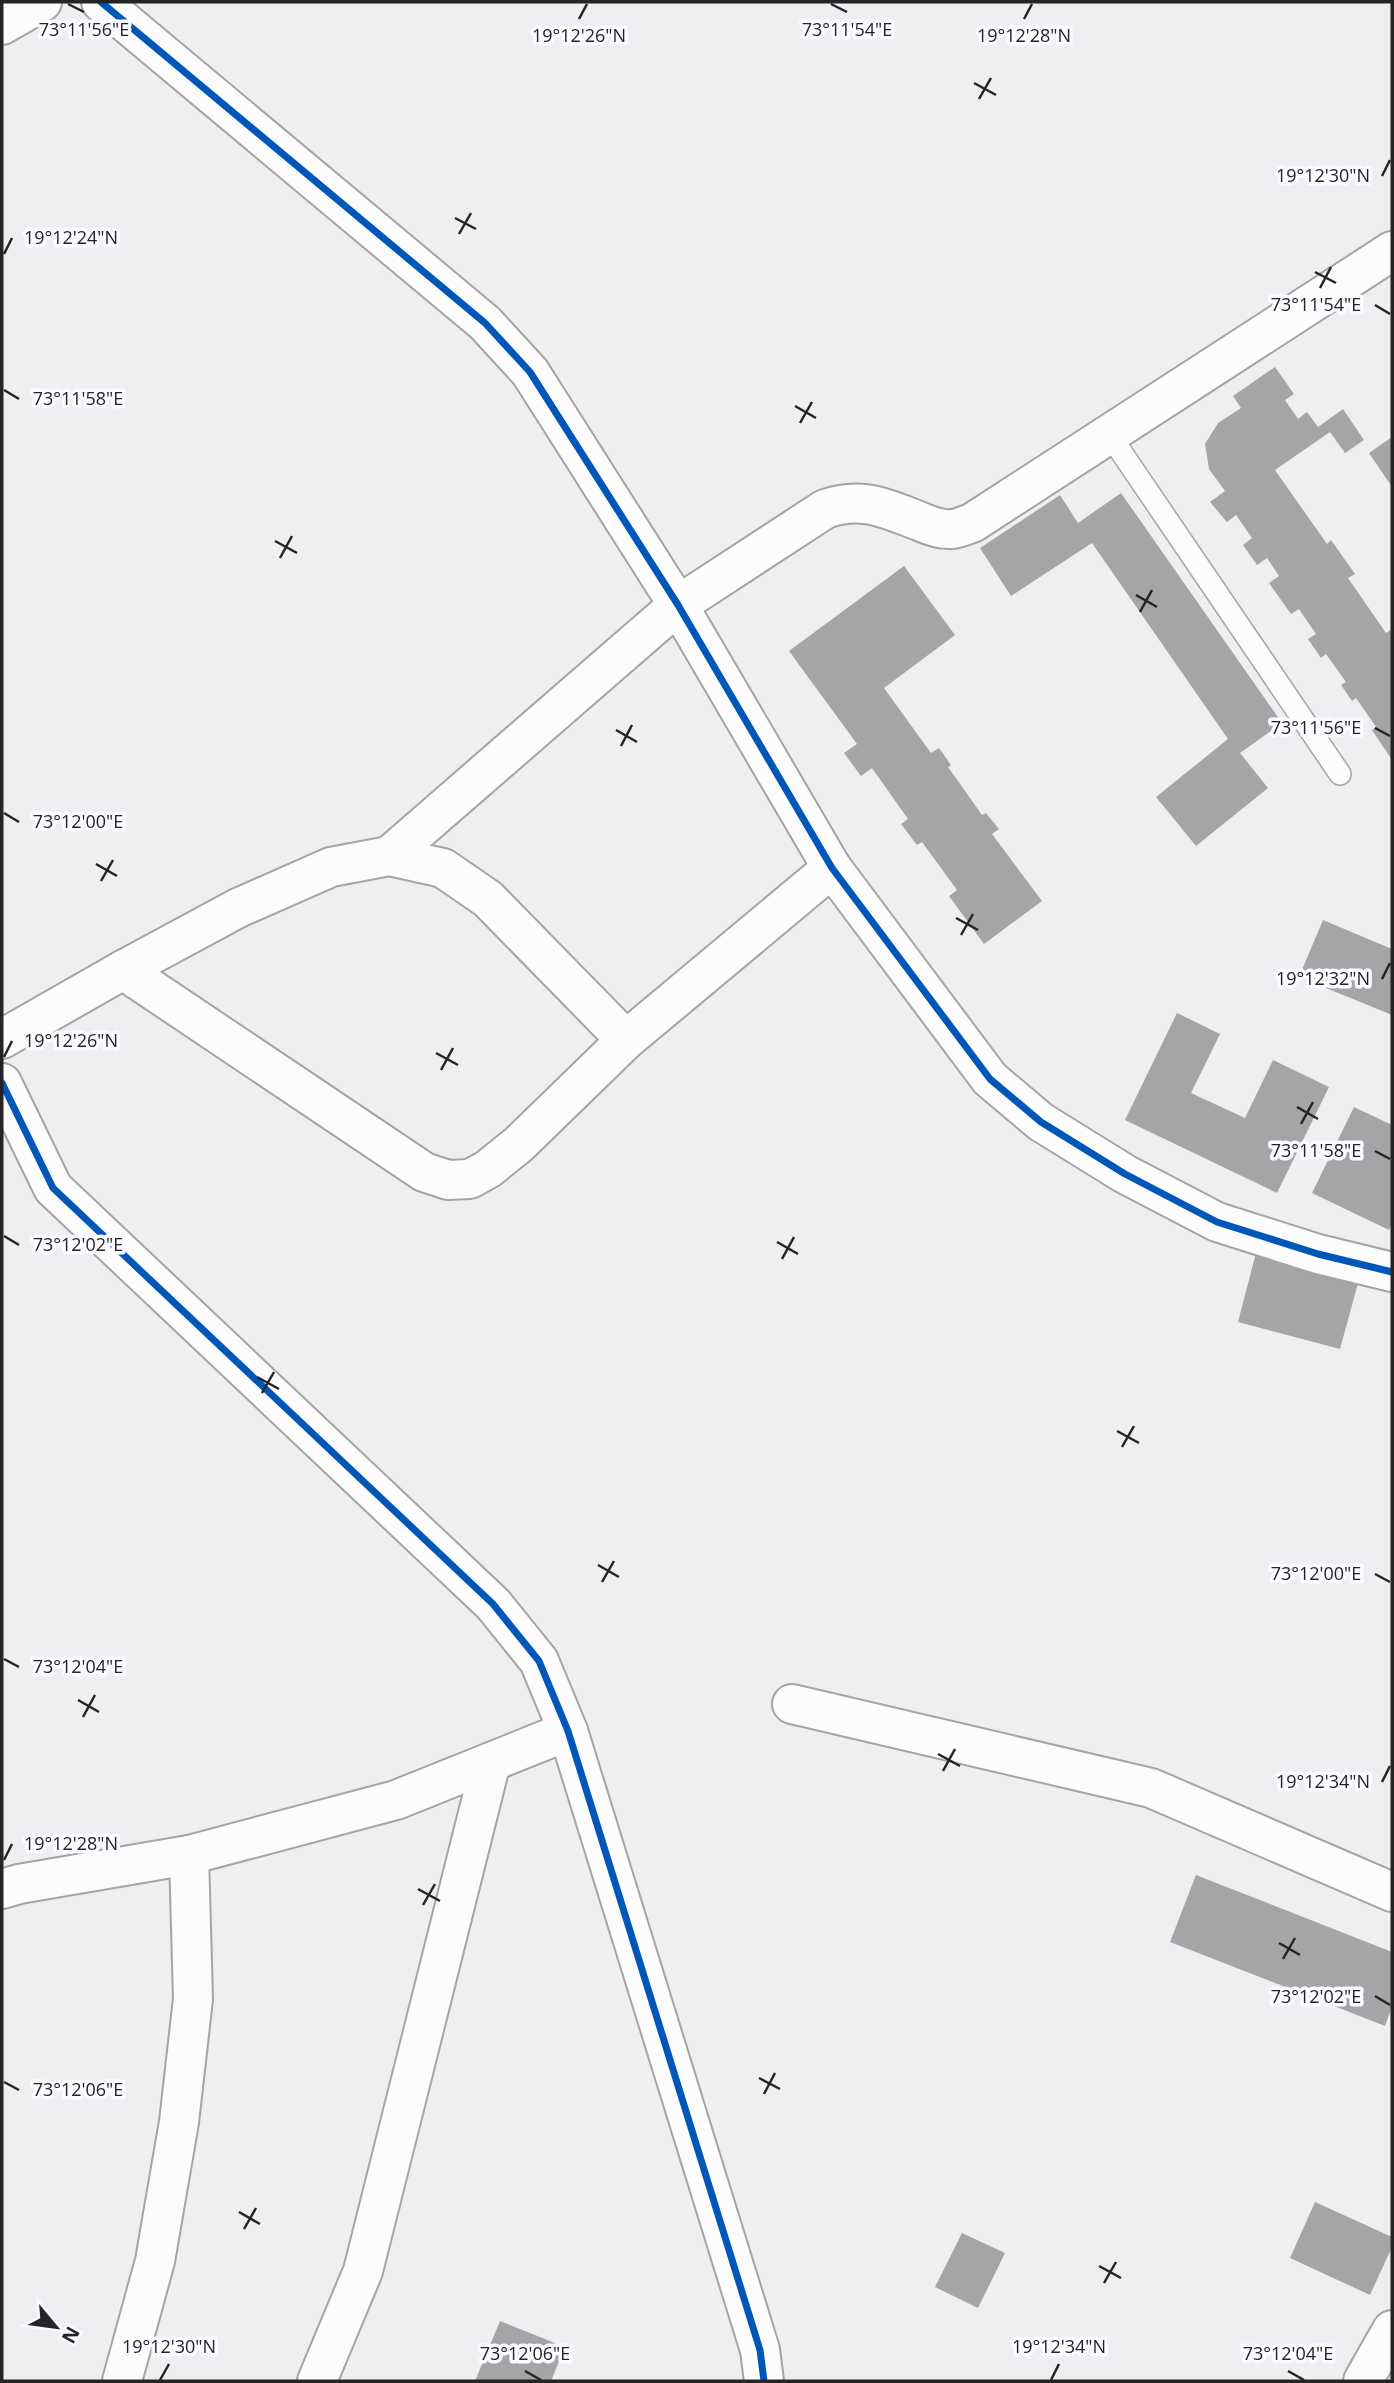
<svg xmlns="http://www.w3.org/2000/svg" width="1394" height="2383" font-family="'Open Sans',sans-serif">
  <rect width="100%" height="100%" fill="#efeef1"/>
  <g fill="#a5a4a7">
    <path d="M 1275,367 L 1294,394 L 1285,400 L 1298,419 L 1307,412 L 1318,427 L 1343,409 L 1364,440 L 1345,453 L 1330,432 L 1275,470 L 1327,544 L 1331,540 L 1355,574 L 1348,578 L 1386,633 L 1392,629 L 1392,760 L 1372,730 L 1376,727 L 1356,698 L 1352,701 L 1341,685 L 1346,682 L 1326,654 L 1321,658 L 1308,639 L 1316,634 L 1299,609 L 1291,614 L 1269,583 L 1279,576 L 1267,558 L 1257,565 L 1243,545 L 1252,538 L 1236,515 L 1227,522 L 1210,502 L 1225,491 L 1209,469 L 1205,444 L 1218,423 L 1241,408 L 1233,396 Z"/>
    <path d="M 1392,437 L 1392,487 L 1369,453 Z"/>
    <path d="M 1121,493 L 1282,723 L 1240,753 L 1268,788 L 1196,846 L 1156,797 L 1228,739 L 1092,543 L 1011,596 L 980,548 L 1060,495 L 1078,523 Z"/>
    <path d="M 904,566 L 955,635 L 884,688 L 931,753 L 939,748 L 951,765 L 948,767 L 982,815 L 986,813 L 999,829 L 992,834 L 1042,901 L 984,944 L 949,896 L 957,890 L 922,842 L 917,845 L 901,824 L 908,819 L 872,768 L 861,776 L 844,753 L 857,744 L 789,651 Z"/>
    <path d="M 1323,920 L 1392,949 L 1392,1015 L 1299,977 Z"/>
    <path d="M 1177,1013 L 1220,1034 L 1191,1093 L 1245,1118 L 1273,1060 L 1329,1087 L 1277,1193 L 1125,1120 Z"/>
    <path d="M 1354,1107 L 1392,1125 L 1392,1222 L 1389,1230 L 1312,1193 Z"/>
    <path d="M 1257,1249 L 1360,1276 L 1340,1349 L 1238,1322 Z"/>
    <path d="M 1196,1875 L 1392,1952 L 1392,2007 L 1385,2026 L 1170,1942 Z"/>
    <path d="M 1315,2202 L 1392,2237 L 1392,2247 L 1370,2295 L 1290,2258 Z"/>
    <path d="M 962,2233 L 1005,2253 L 978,2308 L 935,2287 Z"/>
    <path d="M 500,2321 L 565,2347 L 551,2381 L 475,2381 Z"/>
  </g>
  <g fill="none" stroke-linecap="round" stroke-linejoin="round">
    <defs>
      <path id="service" d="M 1109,434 L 1340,774"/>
      <g id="minor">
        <path d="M 101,2 L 485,323 L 530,372 L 678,605 L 832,868 L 990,1079 L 1041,1122 L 1125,1174 L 1217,1222 L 1318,1254 L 1392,1272"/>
        <path d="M 389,856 L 678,605 L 825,509 C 862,496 885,508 919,521 C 928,525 941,530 951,529 C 958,529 965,525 972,523 L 1392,251"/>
        <path d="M 123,970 L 424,1172 L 448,1180 L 470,1179 L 488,1169 L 519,1144 L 626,1040 L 832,868"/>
        <path d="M 2,1039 L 123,970 L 238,908 L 331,867 L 389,856 L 443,868 L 488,899 L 626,1040"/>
        <path d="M 792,1704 L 1151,1788 L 1392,1892"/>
        <path d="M 2,1889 L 19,1884 L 189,1855 L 396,1800 L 568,1731"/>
        <path d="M 122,2381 L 155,2261 L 179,2122 L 193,1999 L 189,1855"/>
        <path d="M 317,2381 L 363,2271 L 491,1762"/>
        <path d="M 1363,2381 L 1392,2330"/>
      </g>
      <path id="tertiary" d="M 2,1083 L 53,1188 L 493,1604 L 539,1661 L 568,1731 L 760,2350 L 764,2381"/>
      <path id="primary" d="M 2,25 L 42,2"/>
    </defs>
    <use href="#service" stroke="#a4a3a6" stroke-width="24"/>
    <use href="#minor" stroke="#a4a3a6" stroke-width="42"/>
    <use href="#tertiary" stroke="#a4a3a6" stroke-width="42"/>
    <use href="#primary" stroke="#a4a3a6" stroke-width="42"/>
    <use href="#service" stroke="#fdfcfd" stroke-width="21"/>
    <use href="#minor" stroke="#fdfcfd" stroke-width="38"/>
    <use href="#tertiary" stroke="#fdfcfd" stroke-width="38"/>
    <use href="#primary" stroke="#fdfcfd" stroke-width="38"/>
    <defs>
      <g id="cycleway">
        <path d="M 101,2 L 485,323 L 530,372 L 678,605 L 832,868 L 990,1079 L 1041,1122 L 1125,1174 L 1217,1222 L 1318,1254 L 1392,1272"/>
        <path d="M 2,1083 L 53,1188 L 493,1604 L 539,1661 L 568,1731 L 760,2350 L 764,2381"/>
      </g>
    </defs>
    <use href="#cycleway" stroke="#fbfbff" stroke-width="11"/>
    <use href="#cycleway" stroke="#0057b8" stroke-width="7"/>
  </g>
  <path fill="none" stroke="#242325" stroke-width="2.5" d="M 68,4 L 84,12M 831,4 L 847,12M 579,19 L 587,4M 1024,19 L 1032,4M 974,83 L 996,95M 979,99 L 991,78M 1382,176 L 1390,160M 455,218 L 476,229M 459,234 L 471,213M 4,254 L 12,238M 1315,272 L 1336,283M 1320,288 L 1331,267M 1375,305 L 1390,314M 4,390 L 19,399M 795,406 L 816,418M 800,423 L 812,402M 275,541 L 297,553M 280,558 L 292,536M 1136,595 L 1157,607M 1140,612 L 1152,590M 1375,728 L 1390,736M 616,730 L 637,742M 621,746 L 632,725M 4,813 L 19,822M 96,864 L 117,876M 101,881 L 113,860M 956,918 L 978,930M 961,935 L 973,914M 1382,979 L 1390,963M 436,1053 L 458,1065M 4,1057 L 12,1041M 441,1070 L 453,1048M 1297,1107 L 1318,1119M 1301,1124 L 1313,1102M 1375,1151 L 1390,1159M 4,1236 L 19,1245M 777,1242 L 798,1254M 782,1259 L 794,1237M 257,1377 L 279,1389M 262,1393 L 274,1372M 1117,1431 L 1139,1443M 1122,1447 L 1134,1426M 598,1565 L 619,1577M 1375,1574 L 1390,1582M 602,1582 L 614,1561M 4,1659 L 19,1667M 78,1700 L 99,1712M 83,1717 L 95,1695M 938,1754 L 960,1766M 943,1771 L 955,1749M 1382,1782 L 1390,1766M 4,1860 L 12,1844M 418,1889 L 440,1901M 423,1905 L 435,1884M 1279,1943 L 1300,1955M 1283,1959 L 1295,1938M 1375,1996 L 1390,2005M 759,2078 L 780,2089M 4,2082 L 19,2090M 764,2094 L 775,2073M 239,2212 L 260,2224M 244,2229 L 256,2208M 1099,2266 L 1121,2278M 1104,2283 L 1116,2262M 525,2371 L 541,2380M 1288,2371 L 1304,2380M 160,2380 L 169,2364M 1051,2380 L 1059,2364"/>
  <g font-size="18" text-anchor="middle" fill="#242325" stroke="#fbfbff" stroke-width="7" stroke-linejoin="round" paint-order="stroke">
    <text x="84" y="36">73°11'56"E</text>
    <text x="847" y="36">73°11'54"E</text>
    <text x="579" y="42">19°12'26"N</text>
    <text x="1024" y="42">19°12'28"N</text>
    <text x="1323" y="182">19°12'30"N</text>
    <text x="71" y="244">19°12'24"N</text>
    <text x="1316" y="311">73°11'54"E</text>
    <text x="78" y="405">73°11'58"E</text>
    <text x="1316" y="734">73°11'56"E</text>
    <text x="78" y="828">73°12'00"E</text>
    <text x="1323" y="985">19°12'32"N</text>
    <text x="71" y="1047">19°12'26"N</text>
    <text x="1316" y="1157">73°11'58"E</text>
    <text x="78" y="1251">73°12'02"E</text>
    <text x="1316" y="1580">73°12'00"E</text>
    <text x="78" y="1673">73°12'04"E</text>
    <text x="1323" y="1788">19°12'34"N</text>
    <text x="71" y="1850">19°12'28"N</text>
    <text x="1316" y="2003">73°12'02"E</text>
    <text x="78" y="2096">73°12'06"E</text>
    <text x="169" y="2353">19°12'30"N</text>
    <text x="1059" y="2353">19°12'34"N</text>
    <text x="525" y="2360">73°12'06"E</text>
    <text x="1288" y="2360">73°12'04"E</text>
  </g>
  <rect width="1394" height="2383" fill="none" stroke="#242325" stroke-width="7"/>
  <g transform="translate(56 2327) rotate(119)" stroke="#fbfbff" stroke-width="5" paint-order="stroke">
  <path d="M0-5L12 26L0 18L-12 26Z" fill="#242325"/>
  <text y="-10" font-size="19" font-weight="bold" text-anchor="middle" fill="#242325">N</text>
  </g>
</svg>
